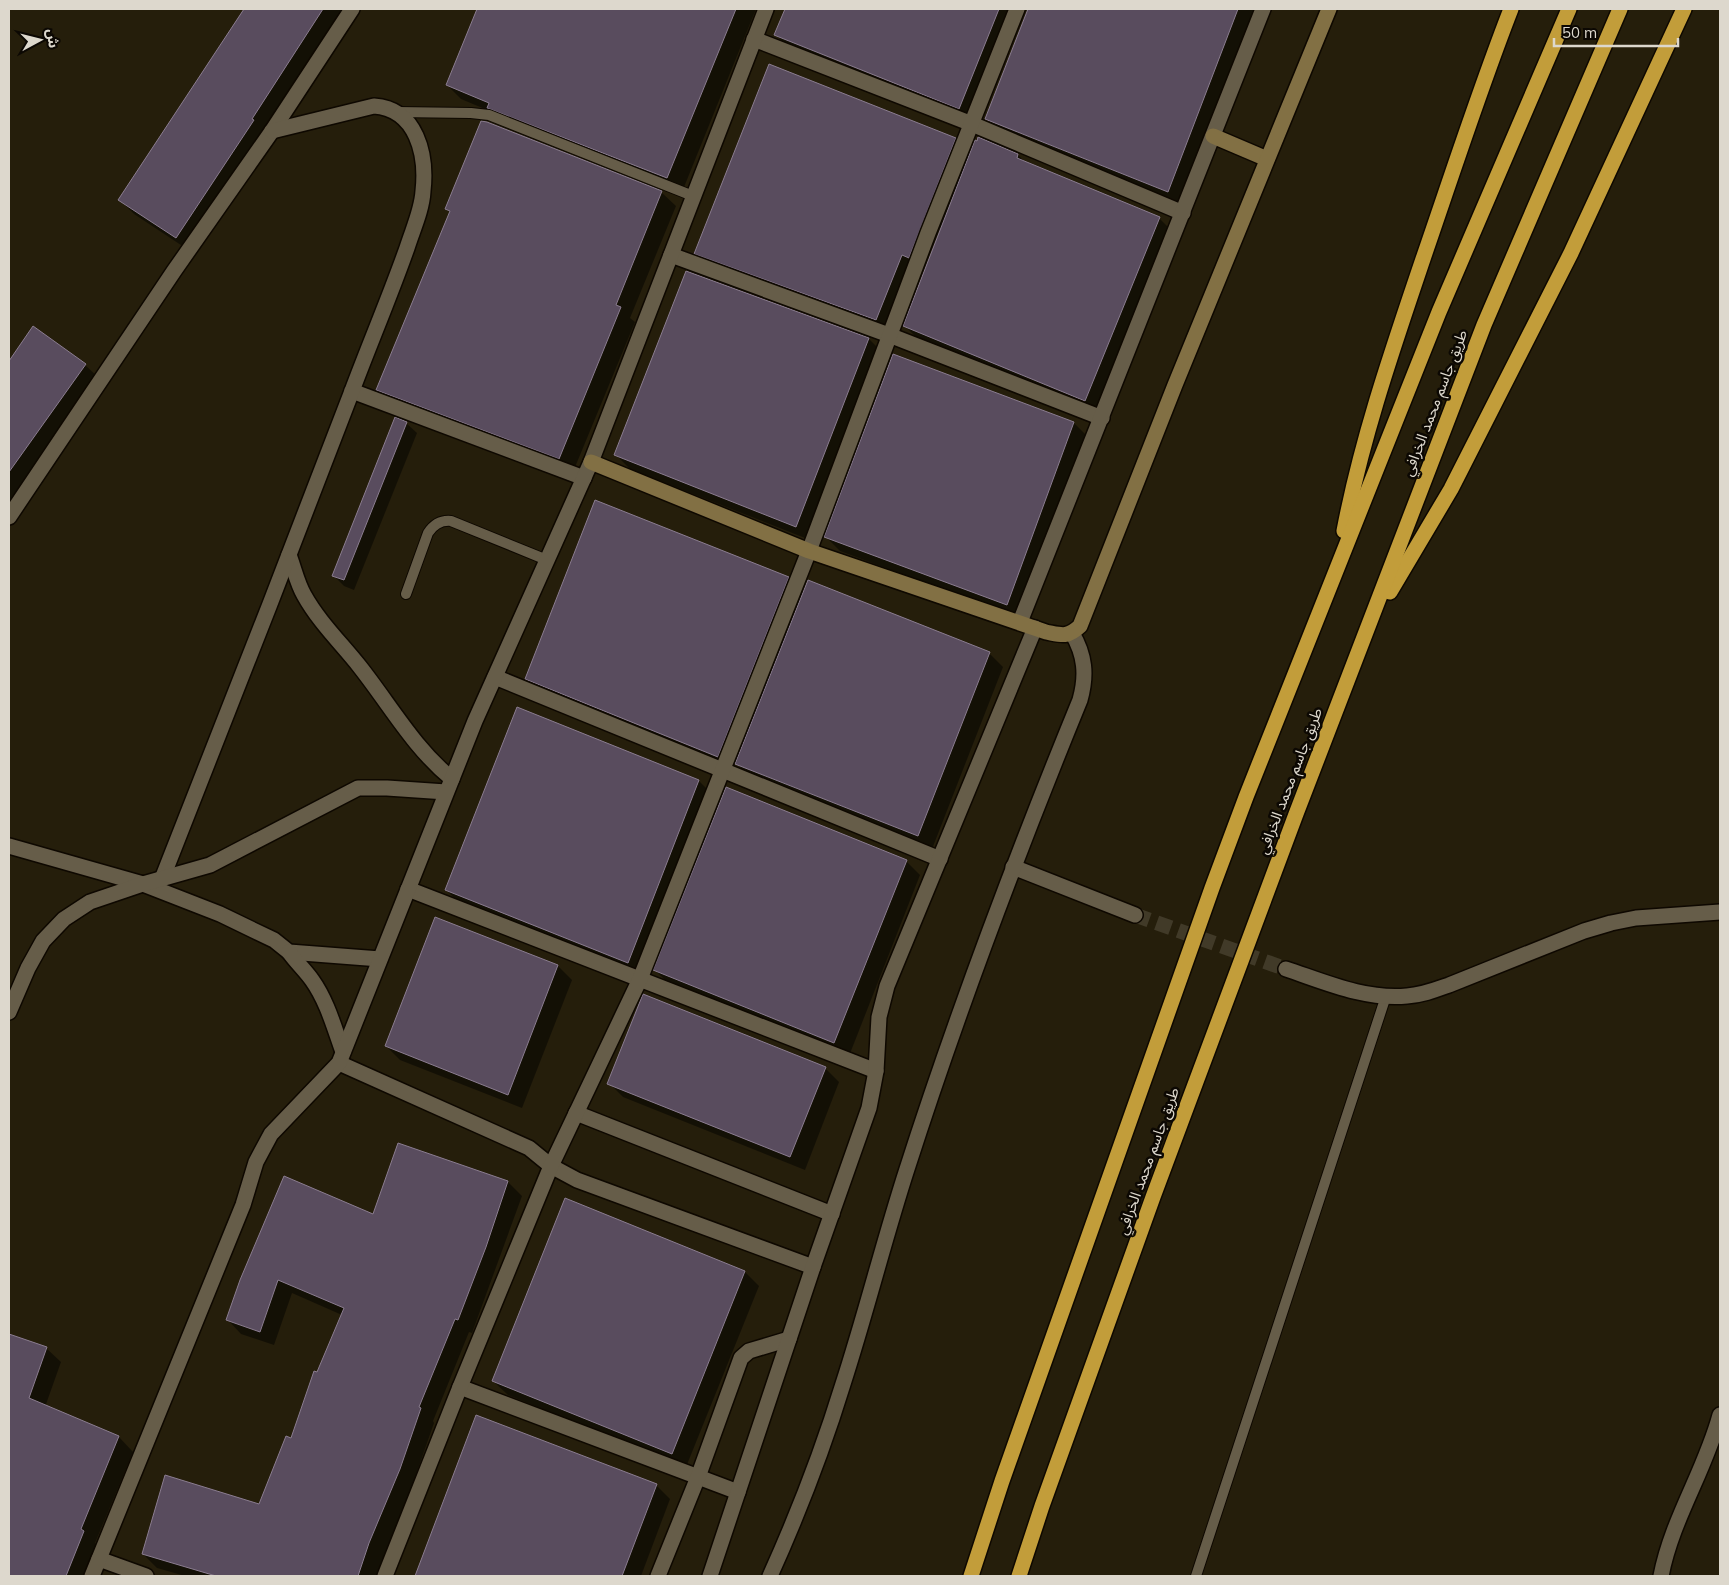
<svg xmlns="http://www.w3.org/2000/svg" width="1729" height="1585" font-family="Mulish,'Noto Sans Arabic',sans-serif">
  <rect width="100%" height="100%" fill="#251e0b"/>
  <g fill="#0007">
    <path d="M 245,9 L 355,9 L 190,251 L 134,214 L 120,200 Z"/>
    <path d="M 478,9 L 756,9 L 682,192 L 461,99 L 447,85 Z"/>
    <path d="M 786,9 L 1018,9 L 973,122 L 790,49 L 776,35 Z"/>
    <path d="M 1029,9 L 1259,9 L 1182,205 L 1001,133 L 987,119 Z"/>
    <path d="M 955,139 L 971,155 L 1018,155 L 1026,163 L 1159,218 L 1173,232 L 1099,414 L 919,340 L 905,326 L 942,229 L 940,228 L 923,271 L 916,268 L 890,334 L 710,267 L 696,253 Z"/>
    <path d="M 661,192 L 676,206 L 630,318 L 635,322 L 573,472 L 391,404 L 377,390 L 450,213 L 447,209 Z"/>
    <path d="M 687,272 L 869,339 L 883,353 L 810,540 L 630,469 L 616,455 Z"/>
    <path d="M 34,328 L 85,365 L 99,378 L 9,520 L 9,363 Z"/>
    <path d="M 406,423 L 417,433 L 354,590 L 344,586 L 333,575 Z"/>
    <path d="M 1074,423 L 1088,437 L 1021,618 L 840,551 L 826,537 Z"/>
    <path d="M 788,578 L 804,593 L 989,653 L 1003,667 L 932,849 L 751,778 L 735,762 L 732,770 L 541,693 L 527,679 Z"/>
    <path d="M 699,781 L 713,795 L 642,976 L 461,904 L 446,890 Z"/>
    <path d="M 906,861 L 920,875 L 849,1056 L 669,984 L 655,970 Z"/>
    <path d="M 436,918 L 558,966 L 572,980 L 522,1108 L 400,1060 L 386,1046 Z"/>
    <path d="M 825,1068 L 839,1082 L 805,1170 L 623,1097 L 609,1083 Z"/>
    <path d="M 399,1144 L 508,1182 L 522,1196 L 472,1333 L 469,1332 L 433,1421 L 434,1423 L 413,1483 L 376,1576 L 185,1576 L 157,1568 L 143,1554 L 260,1505 L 292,1439 L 342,1315 L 292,1293 L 274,1345 L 241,1334 L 227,1319 L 241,1280 L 374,1216 Z"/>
    <path d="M 745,1272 L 759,1286 L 686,1467 L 508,1395 L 493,1381 Z"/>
    <path d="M 9,1335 L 46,1348 L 61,1362 L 45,1407 L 119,1437 L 133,1452 L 95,1543 L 98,1546 L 86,1576 L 9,1576 Z"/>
    <path d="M 476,1416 L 656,1485 L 670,1499 L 641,1576 L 416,1576 Z"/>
  </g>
  <g fill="#594c5e" stroke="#8b7d90">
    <path d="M 244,9 L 323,9 L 252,119 L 254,120 L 176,238 L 118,200 Z"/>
    <path d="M 477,9 L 736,9 L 667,178 L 487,108 L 489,103 L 446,85 Z"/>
    <path d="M 785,9 L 999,9 L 959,109 L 774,35 Z"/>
    <path d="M 1028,9 L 1238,9 L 1168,192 L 985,119 Z"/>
    <path d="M 769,64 L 956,138 L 909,258 L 902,255 L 876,320 L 694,254 Z"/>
    <path d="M 481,121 L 487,122 L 662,191 L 616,305 L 621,307 L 559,459 L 376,390 L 450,211 L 445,209 Z"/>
    <path d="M 978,137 L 1018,154 L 1017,158 L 1160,217 L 1085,401 L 903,326 L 975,140 L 977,141 Z"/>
    <path d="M 686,271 L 869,338 L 796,527 L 614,455 Z"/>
    <path d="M 33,326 L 86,364 L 9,472 L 9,361 Z"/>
    <path d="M 893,354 L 1074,422 L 1007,605 L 824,537 Z"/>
    <path d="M 395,417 L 407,422 L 344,580 L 332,576 Z"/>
    <path d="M 595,500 L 789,577 L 718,757 L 525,679 Z"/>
    <path d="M 808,580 L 990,652 L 918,836 L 735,764 Z"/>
    <path d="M 517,707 L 699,780 L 628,963 L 445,890 Z"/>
    <path d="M 726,787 L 907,860 L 834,1043 L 653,970 Z"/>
    <path d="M 435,917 L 558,965 L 508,1095 L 385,1046 Z"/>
    <path d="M 643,994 L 826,1067 L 790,1157 L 607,1084 Z"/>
    <path d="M 398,1143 L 508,1181 L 486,1247 L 458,1320 L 455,1319 L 419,1407 L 421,1408 L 400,1469 L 369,1543 L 358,1576 L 216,1576 L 142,1554 L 165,1475 L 259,1504 L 286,1436 L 291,1438 L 314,1371 L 317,1372 L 344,1308 L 278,1280 L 260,1332 L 226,1320 L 240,1280 L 284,1176 L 373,1214 Z"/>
    <path d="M 565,1198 L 745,1271 L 672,1454 L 492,1381 Z"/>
    <path d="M 9,1334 L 47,1347 L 29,1398 L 119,1436 L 81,1529 L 84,1531 L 66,1576 L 9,1576 Z"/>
    <path d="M 476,1415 L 657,1484 L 622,1576 L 415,1576 Z"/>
  </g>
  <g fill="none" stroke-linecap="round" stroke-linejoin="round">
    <path stroke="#413a28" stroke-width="15" stroke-dasharray="15 8" stroke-linecap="butt" d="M 1135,915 L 1286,969"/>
    <defs>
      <g id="lane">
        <path d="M 396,112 L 471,113 L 489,115 L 693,196"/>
        <path d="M 406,594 L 428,533 C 434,524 441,520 451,521 L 547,560"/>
        <path d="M 1196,1576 L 1386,996"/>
      </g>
      <g id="street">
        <path d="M 754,39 L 972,124 L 1183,213"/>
        <path d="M 671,255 L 889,335 L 1102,418"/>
        <path d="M 352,391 L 584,478"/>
        <path d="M 9,517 L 174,271 L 272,131 L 352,9"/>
        <path d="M 289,555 C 294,568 297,583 304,595 C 319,622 341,643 360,667 C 390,705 414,748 452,779"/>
        <path d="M 1020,622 L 1263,9"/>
        <path d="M 495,677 L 940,859"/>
        <path d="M 9,846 L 143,884 L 220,914 L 253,930 L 274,940 L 289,952 L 380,959"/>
        <path d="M 1013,867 L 1135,915"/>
        <path d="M 162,879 C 226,717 290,554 352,391 C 370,343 390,296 407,248 C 413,229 422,210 423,191 C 427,155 417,109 374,106 L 272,131"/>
        <path d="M 408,889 L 876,1071"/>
        <path d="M 289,952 C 296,962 305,970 312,980 C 327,1001 334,1027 343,1052"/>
        <path d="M 1286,969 C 1325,982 1365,1000 1407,996 C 1422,995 1435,990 1449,985 L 1584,931 L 1611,923 L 1636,918 L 1720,912"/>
        <path d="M 9,1012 L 28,968 L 43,941 L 64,919 L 90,902 L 143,884 L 210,865 L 358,788 L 387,788 L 446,792"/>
        <path d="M 339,1063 L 529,1148 L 551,1166 L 577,1180 L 813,1267"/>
        <path d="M 576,1113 L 832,1214"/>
        <path d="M 460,1387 L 738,1492"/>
        <path d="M 99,1559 L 146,1576"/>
        <path d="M 92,1576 L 243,1205 L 256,1162 L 271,1134 L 339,1063 L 475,721 L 591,462 L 766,9"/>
        <path d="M 385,1576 L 460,1387 L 551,1166 L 640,979 L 809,551 L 928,233 L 1017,9"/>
        <path d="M 658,1576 L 698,1477 L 741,1358 L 749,1351 L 789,1339"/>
        <path d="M 710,1576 L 813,1267 L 869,1108 L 876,1071 L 879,1017 L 887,986 L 1035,628"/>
        <path d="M 770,1576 C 798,1514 823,1449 843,1384 C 866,1313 884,1240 907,1169 C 958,1010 1017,854 1080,700 C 1087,675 1085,655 1072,633"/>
        <path d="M 1661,1576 C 1672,1519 1705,1471 1720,1415"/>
      </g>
      <g id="secondary">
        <path d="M 1213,136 L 1267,159"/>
        <path d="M 591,462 L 809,551 L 1046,632 C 1062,635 1067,638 1080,626 L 1175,385 L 1329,9"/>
      </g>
      <g id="highway">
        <path d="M 1344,531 C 1362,437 1393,348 1423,259 C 1452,175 1479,91 1511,9"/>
        <path d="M 1390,592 L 1451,489 L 1571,253 L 1684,9"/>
        <path d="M 971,1576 L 1002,1481 L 1212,888 L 1246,797 L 1439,312 L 1569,9"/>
        <path d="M 1019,1576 L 1042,1506 L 1153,1197 L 1296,814 L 1484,325 L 1620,9"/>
      </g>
    </defs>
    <use href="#lane" stroke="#0e0800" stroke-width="12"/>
    <use href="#street" stroke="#0e0800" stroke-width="18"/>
    <use href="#secondary" stroke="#0e0800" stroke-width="18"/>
    <use href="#highway" stroke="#0e0800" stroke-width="18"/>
    <use href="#lane" stroke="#665d49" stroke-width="10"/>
    <use href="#street" stroke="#665d49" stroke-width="15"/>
    <use href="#secondary" stroke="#827044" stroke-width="15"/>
    <use href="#highway" stroke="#c29d3a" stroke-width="15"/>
  </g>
  <g text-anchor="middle" stroke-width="5" stroke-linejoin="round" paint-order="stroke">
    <g font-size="15" fill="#ddd8cd" stroke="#0c0803">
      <text transform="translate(1435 403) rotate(-69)" y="5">طريق جاسم محمد الخرافي</text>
      <text transform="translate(1290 781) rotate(-69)" y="5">طريق جاسم محمد الخرافي</text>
      <text transform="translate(1148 1161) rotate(-70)" y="5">طريق جاسم محمد الخرافي</text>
    </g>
  </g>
  <rect width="1729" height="1585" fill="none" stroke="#ddd8cd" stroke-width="20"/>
  <g transform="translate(40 40) rotate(83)" stroke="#0c0803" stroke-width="4" paint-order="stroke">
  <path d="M0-4L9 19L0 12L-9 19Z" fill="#ddd8cd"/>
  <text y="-8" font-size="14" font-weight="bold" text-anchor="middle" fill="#ddd8cd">ش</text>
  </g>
  <path d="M1554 38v8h124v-8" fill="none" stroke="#ddd8cd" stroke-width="2.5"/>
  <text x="1562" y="38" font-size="15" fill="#ddd8cd" stroke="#0c0803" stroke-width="4" paint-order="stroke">50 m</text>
</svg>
